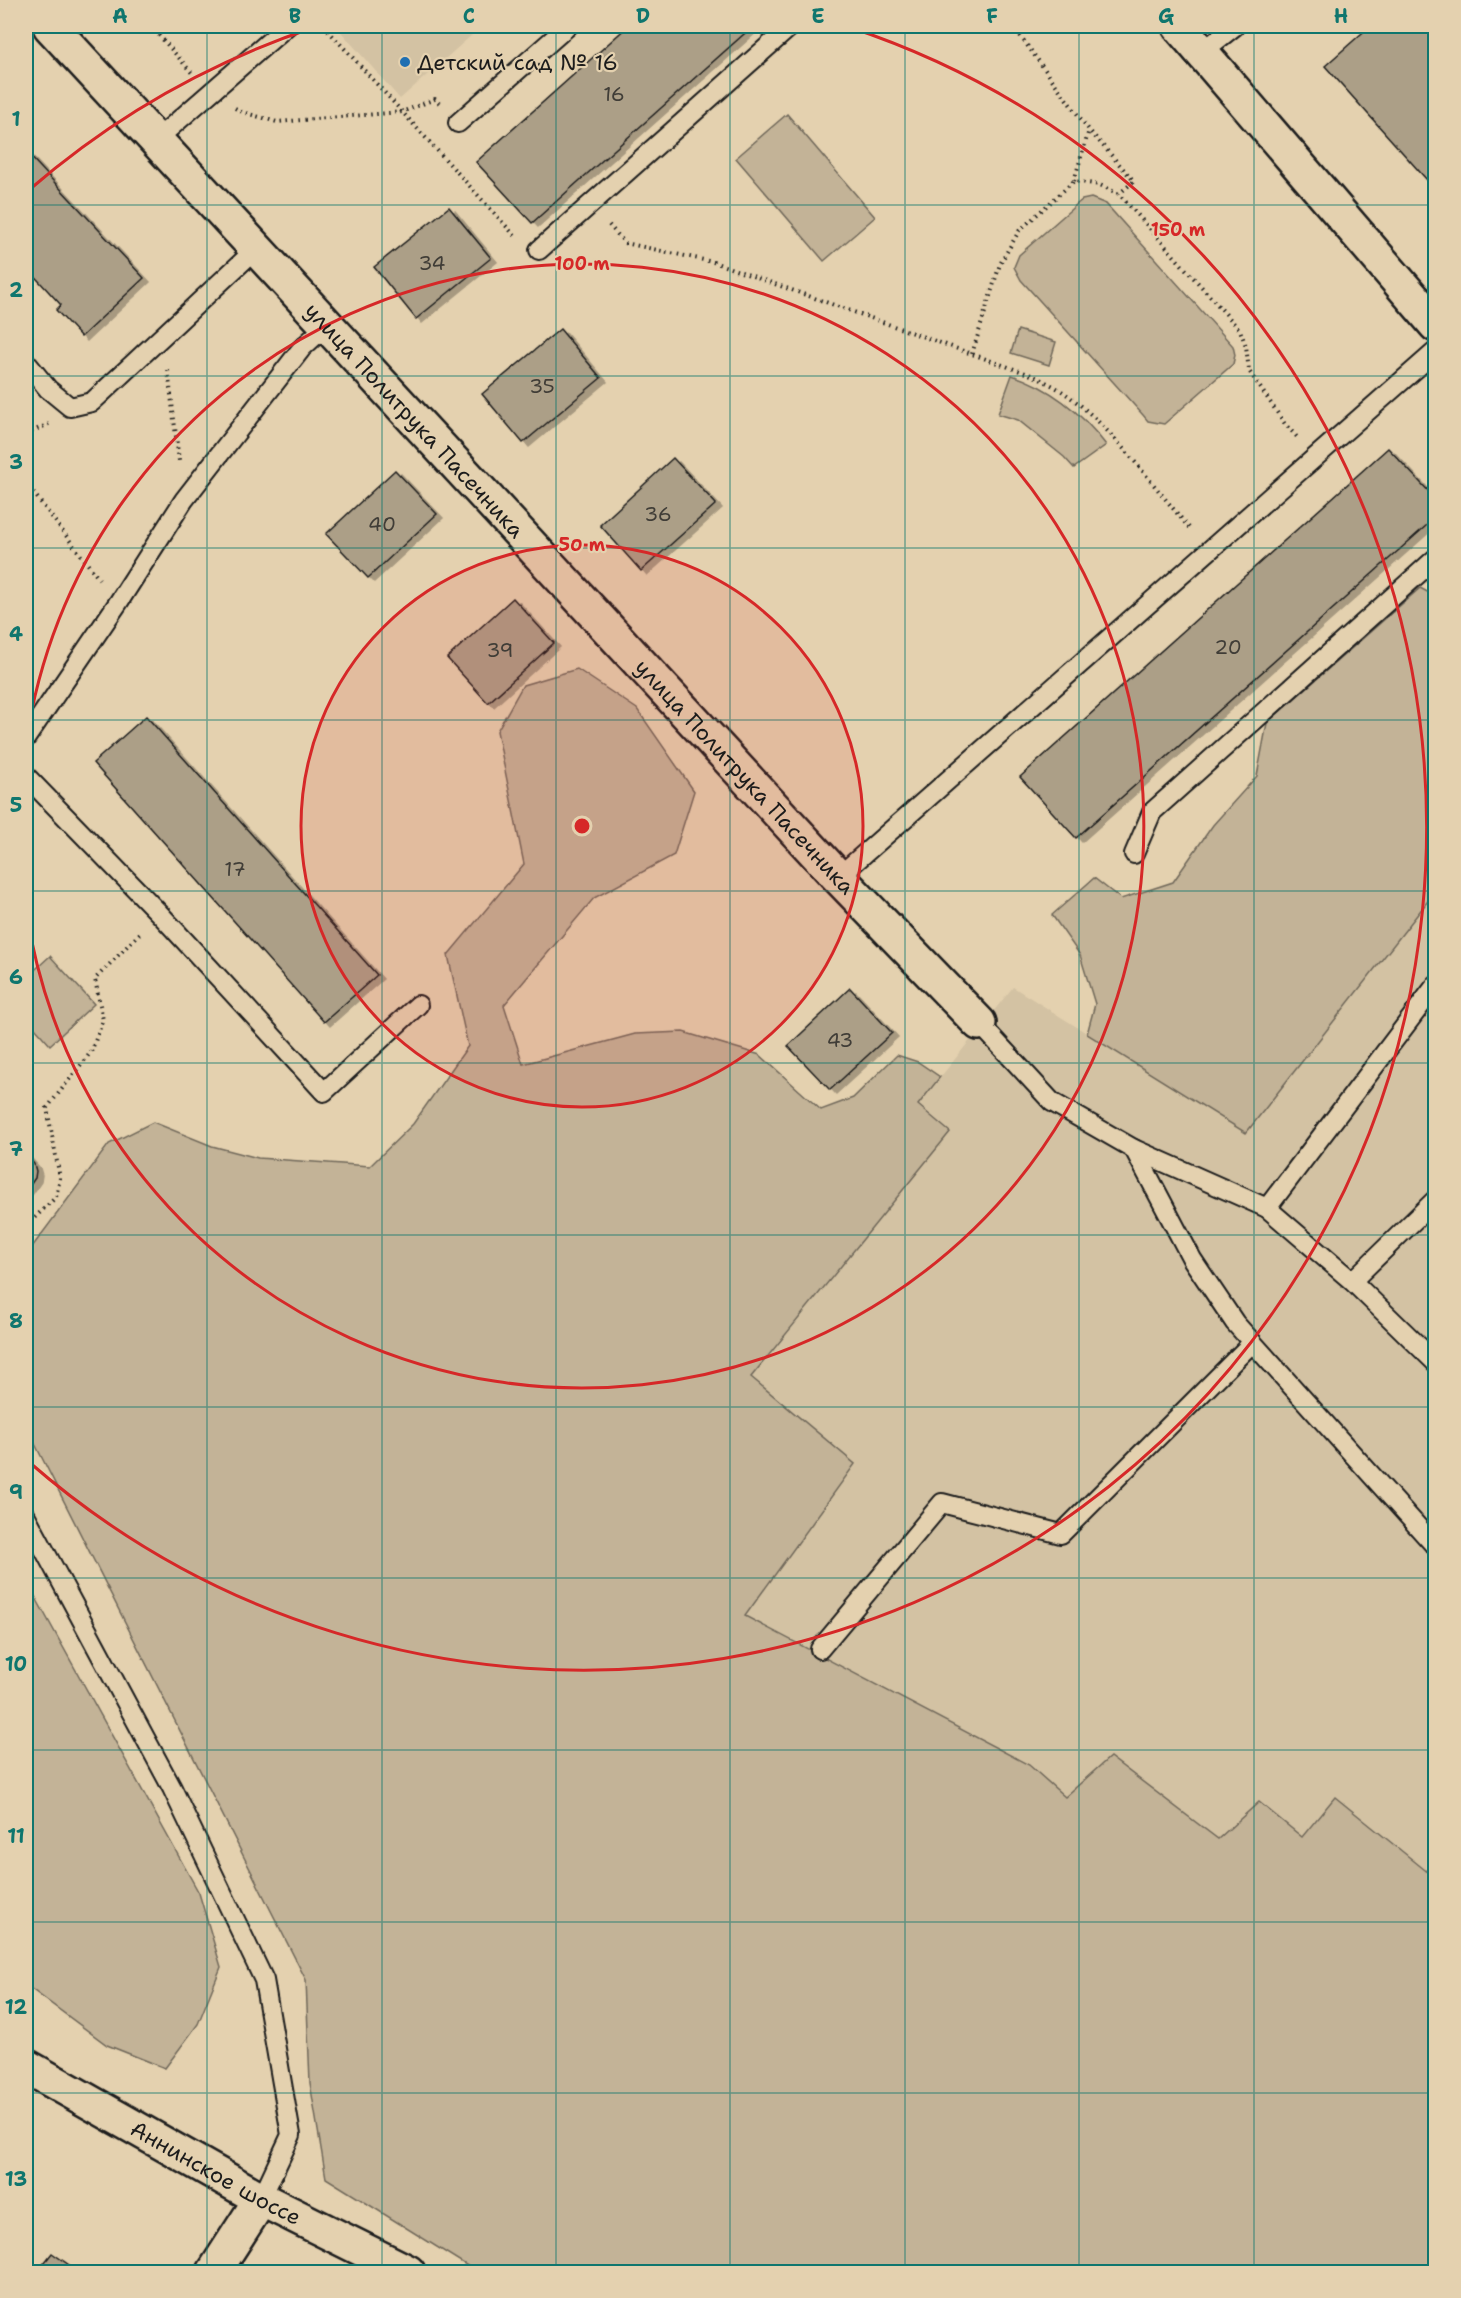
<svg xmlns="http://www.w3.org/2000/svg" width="1461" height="2298" font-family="'Shantell Sans',sans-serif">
  <defs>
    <filter id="shadow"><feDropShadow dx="6" dy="4" stdDeviation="0" flood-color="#0004"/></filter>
  </defs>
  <rect width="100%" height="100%" fill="#e4d1af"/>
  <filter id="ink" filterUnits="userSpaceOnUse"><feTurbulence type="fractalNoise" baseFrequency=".0167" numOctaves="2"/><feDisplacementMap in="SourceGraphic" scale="12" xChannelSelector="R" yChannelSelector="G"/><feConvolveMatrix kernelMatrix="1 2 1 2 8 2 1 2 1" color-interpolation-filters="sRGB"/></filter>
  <g filter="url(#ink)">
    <g fill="#d3c2a3">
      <path d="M 336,26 L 482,26 L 400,99 Z"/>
      <path d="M 1435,892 L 1435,1878 L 1335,1797 L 1301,1837 L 1218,1840 L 1110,1757 L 1065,1797 L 1028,1765 L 745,1616 L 855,1464 L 751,1377 L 950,1133 L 918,1105 L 1013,987 L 1246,1133 Z"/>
    </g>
    <g fill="#c3b397" stroke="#70685a" stroke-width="1.5">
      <path d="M 787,114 L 875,217 L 824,261 L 736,158 Z"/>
      <path d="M 1091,198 L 1106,204 L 1233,346 L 1235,355 L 1233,364 L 1164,424 L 1148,421 L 1143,415 L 1021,280 L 1014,267 L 1019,255 L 1077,204 L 1082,200 Z"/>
      <path d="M 1018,330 L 1056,342 L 1049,365 L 1011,353 Z"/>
      <path d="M 1012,375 C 1051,388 1081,412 1106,445 L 1074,468 L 1064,457 L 1018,420 L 998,414 Z"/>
      <path d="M 1420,588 L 1435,596 L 1435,892 L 1246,1133 L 1087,1034 L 1095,1004 L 1080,955 L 1052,915 L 1094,878 L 1121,899 L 1173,882 L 1213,825 L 1257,776 L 1267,723 Z"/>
      <path d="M 577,669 L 637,709 L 694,791 L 674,855 L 594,898 L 504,1005 L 523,1064 L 635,1034 L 683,1032 L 760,1055 L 821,1110 L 853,1098 L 897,1055 L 918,1062 L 940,1077 L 918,1105 L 950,1132 L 751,1377 L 855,1464 L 745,1616 L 1029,1765 L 1065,1797 L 1110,1757 L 1218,1839 L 1259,1802 L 1302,1837 L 1335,1797 L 1435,1878 L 1435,2272 L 477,2272 L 326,2178 L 310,2083 L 306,1980 L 34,1442 L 26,1419 L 26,1255 L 109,1144 L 153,1122 L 212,1146 L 258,1158 L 370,1166 L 413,1124 L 468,1046 L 448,955 L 524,864 L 497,731 L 523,685 Z"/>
      <path d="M 50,956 L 94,1004 L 50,1045 L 26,1018 L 26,978 Z"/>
      <path d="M 26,1580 L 199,1893 L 221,1967 L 198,2024 L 165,2068 L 107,2045 L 26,1985 Z"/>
    </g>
    <g fill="#ac9f87" stroke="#1c1c1c" stroke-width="1.5" filter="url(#shadow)">
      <path d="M 628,26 L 753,26 L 532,223 L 476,162 Z"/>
      <path d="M 1370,26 L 1436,26 L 1436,190 L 1325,66 Z"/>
      <path d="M 26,152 L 144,278 L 81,337 L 56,310 L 61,305 L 26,267 Z"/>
      <path d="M 449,207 L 491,258 L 416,319 L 374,267 Z"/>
      <path d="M 560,329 L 601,378 L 523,443 L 482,394 Z"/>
      <path d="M 1388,448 L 1436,499 L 1436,517 L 1076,838 L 1020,777 Z"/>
      <path d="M 673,458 L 716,504 L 641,571 L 600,525 Z"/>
      <path d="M 395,470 L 437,514 L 368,578 L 326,534 Z"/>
      <path d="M 513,598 L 554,643 L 488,703 L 447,658 Z"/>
      <path d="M 146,716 L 377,975 L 324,1022 L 93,763 Z"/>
      <path d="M 850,988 L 892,1033 L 830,1090 L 788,1046 Z"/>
      <path d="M 26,1155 L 34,1164 L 36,1171 L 35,1178 L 26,1191 Z"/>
      <path d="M 52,2253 L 79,2272 L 37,2272 Z"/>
    </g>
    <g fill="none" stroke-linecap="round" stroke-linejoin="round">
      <defs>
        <g id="service">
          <path d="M 1202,52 L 1235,26"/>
          <path d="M 458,123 L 568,26"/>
          <path d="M 156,140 L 287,26"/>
          <path d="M 539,250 L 791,26"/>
          <path d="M 26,362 L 48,389 L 70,407 L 92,402 L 256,249"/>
          <path d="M 26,738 L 118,603 L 184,500 L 302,348 L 327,325"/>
          <path d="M 26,776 L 159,913 L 324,1092 L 418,1005"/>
          <path d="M 1134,854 L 1152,812 L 1436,558"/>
          <path d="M 838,877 L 1436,351"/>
          <path d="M 979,1023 L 1052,1102 L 1134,1149 L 1267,1208 L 1352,1281 L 1436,1199"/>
          <path d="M 1134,1149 L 1192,1259 L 1235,1323 L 1436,1547"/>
          <path d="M 1267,1208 L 1436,985"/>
          <path d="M 1352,1281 L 1436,1363"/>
          <path d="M 26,1516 L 172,1788 L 264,1980 L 291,2135 L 261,2199"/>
          <path d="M 820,1649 L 942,1503 L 1061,1534 L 1252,1343"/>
        </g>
        <g id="minor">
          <path id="s1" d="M 50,26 L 838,877 L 979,1023"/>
          <path d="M 1179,26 L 1436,325"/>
          <path d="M 214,2272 L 261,2199"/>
        </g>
        <g id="secondary">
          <path id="s2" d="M 26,2066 L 261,2199 L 408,2272"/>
        </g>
      </defs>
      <use href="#service" stroke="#1c1c1c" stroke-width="22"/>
      <use href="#minor" stroke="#1c1c1c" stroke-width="38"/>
      <use href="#secondary" stroke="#1c1c1c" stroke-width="38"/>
      <g stroke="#1c1c1c" stroke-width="4" stroke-dasharray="1.5 4.5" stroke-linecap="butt">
        <path d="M 151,26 L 192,73"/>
        <path d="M 324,26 L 516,237"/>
        <path d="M 1013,26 L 1089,130 L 1134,181 L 1119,194"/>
        <path d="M 235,108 L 242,112 L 277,122 L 402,112 L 435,99 L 439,103"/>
        <path d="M 1074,181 L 1089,130"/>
        <path d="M 609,225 L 625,243 L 713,262 L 1034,376 C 1045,382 1057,387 1066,394 C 1110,425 1155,488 1191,530"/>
        <path d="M 972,354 L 1000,264 L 1019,231 L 1074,181 L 1100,185 L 1119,194 L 1240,330 L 1246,346 L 1249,371 L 1285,424 L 1297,437"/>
        <path d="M 168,370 L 179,461"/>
        <path d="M 26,434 L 49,424"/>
        <path d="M 26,483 L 99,579"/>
        <path d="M 26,1226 L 56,1197 L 60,1178 L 47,1108 L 91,1052 L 103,1020 L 95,979 L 140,933"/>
      </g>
      <use href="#service" stroke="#e4d1af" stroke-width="18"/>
      <use href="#minor" stroke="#e4d1af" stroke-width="33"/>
      <use href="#secondary" stroke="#e4d1af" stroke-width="33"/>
    </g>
  </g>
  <path fill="none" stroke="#0f766e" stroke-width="1.5" stroke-opacity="0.55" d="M 207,26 L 207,2272M 382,26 L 382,2272M 556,26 L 556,2272M 730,26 L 730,2272M 905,26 L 905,2272M 1079,26 L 1079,2272M 1254,26 L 1254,2272M 26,205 L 1436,205M 26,376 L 1436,376M 26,548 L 1436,548M 26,720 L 1436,720M 26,891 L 1436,891M 26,1063 L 1436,1063M 26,1235 L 1436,1235M 26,1407 L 1436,1407M 26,1578 L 1436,1578M 26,1750 L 1436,1750M 26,1922 L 1436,1922M 26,2093 L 1436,2093"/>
  <circle cx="582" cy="826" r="281" fill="#d62828" fill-opacity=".12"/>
  <g fill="none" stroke="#d62828" stroke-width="3">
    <circle cx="582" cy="826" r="281"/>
    <path d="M26 743A562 562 0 1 1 26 909"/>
    <path d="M29 190A843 843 0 0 1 315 27M849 27A843 843 0 1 1 29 1462"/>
  </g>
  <circle fill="#1f6fb2" stroke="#e4d1af" stroke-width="2" cx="405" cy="62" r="6"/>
  <g text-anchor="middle" stroke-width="4.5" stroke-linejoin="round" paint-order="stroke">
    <g font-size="20" fill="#403d37">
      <text x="614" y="101">16</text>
      <text x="432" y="270">34</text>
      <text x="542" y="393">35</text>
      <text x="658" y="521">36</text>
      <text x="382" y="531">40</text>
      <text x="1228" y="654">20</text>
      <text x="500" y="657">39</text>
      <text x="235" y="876">17</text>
      <text x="840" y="1047">43</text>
    </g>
    <g font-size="22" fill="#1c1c1c" stroke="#e4d1af" text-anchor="start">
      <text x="417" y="70">Детский сад № 16</text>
    </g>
    <g font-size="22" fill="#1c1c1c" stroke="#e4d1af">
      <text dy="8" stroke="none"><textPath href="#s1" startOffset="537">улица Политрука Пасечника</textPath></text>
      <text dy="8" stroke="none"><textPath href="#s1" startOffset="1023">улица Политрука Пасечника</textPath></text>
      <text dy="8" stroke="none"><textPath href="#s2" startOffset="218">Аннинское шоссе</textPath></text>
    </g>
  </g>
  <circle cx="582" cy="826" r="9" fill="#d62828" stroke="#e4d1af" stroke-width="3"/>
  <g font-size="18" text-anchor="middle" font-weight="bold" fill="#d62828" stroke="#e4d1af" stroke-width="4.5" stroke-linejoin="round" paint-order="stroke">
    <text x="1178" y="236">150 m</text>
    <text x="582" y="270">100 m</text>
    <text x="582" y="551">50 m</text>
  </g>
  <rect width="1461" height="2298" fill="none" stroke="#e4d1af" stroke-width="66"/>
  <rect x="33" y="33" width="1395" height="2232" fill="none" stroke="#0f766e" stroke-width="2"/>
  <g font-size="20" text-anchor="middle" font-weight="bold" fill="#0f766e">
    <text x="120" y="23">A</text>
    <text x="295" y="23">B</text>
    <text x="469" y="23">C</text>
    <text x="643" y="23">D</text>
    <text x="818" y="23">E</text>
    <text x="992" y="23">F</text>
    <text x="1166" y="23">G</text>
    <text x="1341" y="23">H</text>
    <text x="16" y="126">1</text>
    <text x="16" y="297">2</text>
    <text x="16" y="469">3</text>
    <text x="16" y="641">4</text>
    <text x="16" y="812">5</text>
    <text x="16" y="984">6</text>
    <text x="16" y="1156">7</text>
    <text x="16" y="1328">8</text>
    <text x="16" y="1499">9</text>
    <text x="16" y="1671">10</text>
    <text x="16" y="1843">11</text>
    <text x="16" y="2014">12</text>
    <text x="16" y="2186">13</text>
  </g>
</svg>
